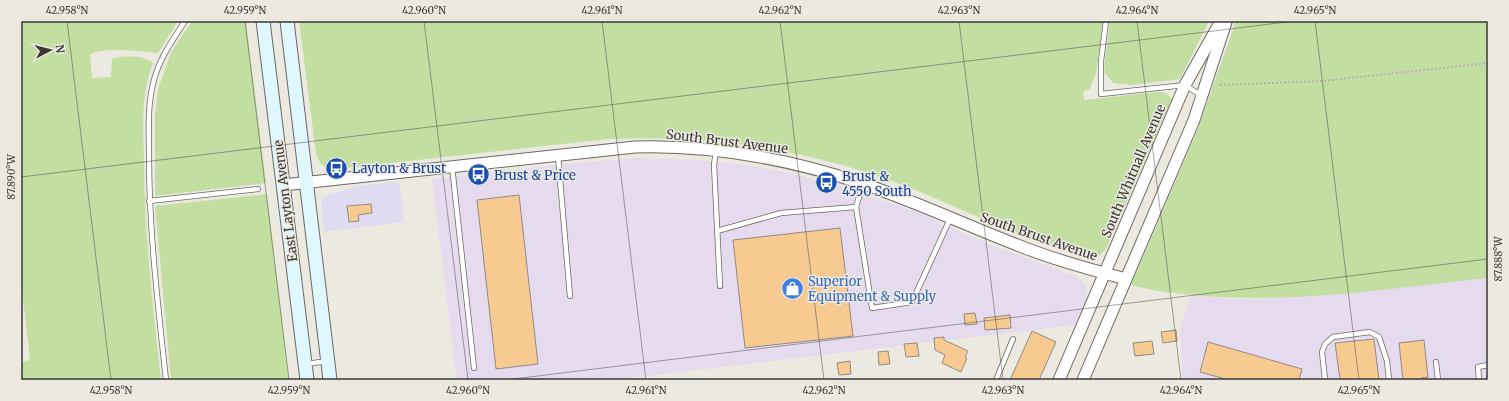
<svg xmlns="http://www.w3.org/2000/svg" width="1509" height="401" font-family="Merriweather,serif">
  <rect width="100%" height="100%" fill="#ece9e1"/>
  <path fill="#dfdcf2" d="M 399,182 L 404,222 L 324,232 L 321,204 L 322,199 L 330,194 L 358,186 Z"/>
  <g fill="#e6daee">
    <path d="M 638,158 L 700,160 L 747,165 L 785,172 L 844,187 L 919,213 L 995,247 L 1076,276 L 1086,286 L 1088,296 L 1075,325 L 614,380 L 457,380 L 432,179 L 585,162 Z"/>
    <path d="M 1488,278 L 1488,380 L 1183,380 L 1180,327 L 1192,295 L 1226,299 L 1268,299 L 1321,295 Z"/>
  </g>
  <g fill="#c3dea1">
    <path d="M 21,21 L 178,21 L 158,53 C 142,52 102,46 90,55 L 92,78 L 111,77 L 112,59 L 114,58 C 127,56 143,55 153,63 C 141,94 143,126 144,159 C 144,233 153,306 161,380 L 21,380 L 21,363 L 30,359 L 21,281 Z"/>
    <path d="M 192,21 L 246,21 L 266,183 L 155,196 L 155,115 L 158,89 L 171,52 Z"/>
    <path d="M 299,21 L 1103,21 L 1096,74 L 1089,90 L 1083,91 L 1084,100 L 1158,92 L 1166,93 L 1172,99 L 1106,249 L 1099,256 L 1094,257 C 1030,245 973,213 913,189 C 815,150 713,135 608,139 L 337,169 C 325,169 319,165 316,153 Z"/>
    <path d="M 1110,21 L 1209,21 L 1180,79 L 1132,85 L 1113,83 L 1105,73 L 1104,66 Z"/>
    <path d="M 1236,21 L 1488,21 L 1488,278 C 1391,288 1292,305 1194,295 C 1172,293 1152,291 1131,285 L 1199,126 Z"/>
    <path d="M 267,194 L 289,380 L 171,380 L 155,206 Z"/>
  </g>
  <g fill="#f7ca92" stroke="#918b85">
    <path d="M 519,195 L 538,364 L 496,369 L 477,200 Z"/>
    <path d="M 371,204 L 372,213 L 358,215 L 359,221 L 349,222 L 347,206 Z"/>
    <path d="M 840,228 L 853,336 L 745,348 L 733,240 Z"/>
    <path d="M 975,313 L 977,324 L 965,325 L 964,314 Z"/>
    <path d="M 1010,315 L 1011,328 L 985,330 L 984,318 Z"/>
    <path d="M 1176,330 L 1177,341 L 1163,343 L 1161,332 Z"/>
    <path d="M 1032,331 L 1056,342 L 1039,380 L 1010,380 Z"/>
    <path d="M 944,337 L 944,340 L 968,351 L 965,357 L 967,358 L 961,372 L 942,363 L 945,355 L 935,350 L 934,338 Z"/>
    <path d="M 1374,339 L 1379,380 L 1340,380 L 1335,343 Z"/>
    <path d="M 1424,340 L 1428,377 L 1421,378 L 1421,380 L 1403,380 L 1399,343 Z"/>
    <path d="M 1152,341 L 1154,354 L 1135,356 L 1133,343 Z"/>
    <path d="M 1208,342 L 1302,369 L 1299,380 L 1229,380 L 1200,372 Z"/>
    <path d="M 917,343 L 919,356 L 906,357 L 904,344 Z"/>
    <path d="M 888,351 L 890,364 L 879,365 L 878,352 Z"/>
    <path d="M 850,361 L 851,374 L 839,375 L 837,363 Z"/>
  </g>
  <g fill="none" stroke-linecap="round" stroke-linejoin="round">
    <defs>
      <g id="service">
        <path d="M 1106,21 L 1101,61 L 1101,94 L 1185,85 L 1202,96"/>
        <path d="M 716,151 L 714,165 L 720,286"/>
        <path d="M 558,156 L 570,296"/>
        <path d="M 452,166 L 474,368"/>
        <path d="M 863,184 L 856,207 L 872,308 L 912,302 L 950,219"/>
        <path d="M 149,201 L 258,189"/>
        <path d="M 717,231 L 781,213 L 856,207"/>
        <path d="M 1436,362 L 1438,380"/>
        <path d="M 307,364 L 327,361"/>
        <path d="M 166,380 C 158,305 149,231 149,156 C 149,130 147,105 154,80 C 160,57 173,40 185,21"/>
        <path d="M 996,380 L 1013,339"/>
        <path d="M 1325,380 L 1322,352 L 1325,344 L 1333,337 L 1370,332 L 1379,337 L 1387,361 L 1389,380"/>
        <path d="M 1479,380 L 1478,367 L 1488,365"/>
      </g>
      <g id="tertiary">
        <path d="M 283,185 L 635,147 C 711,145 789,159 861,183 C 917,202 970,227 1025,248 C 1058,261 1092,270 1126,279"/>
        <path d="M 1059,380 L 1185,85 L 1221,21"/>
        <path d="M 1083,380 L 1194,120 L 1226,22"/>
      </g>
      <g id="secondary">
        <path d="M 263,21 L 307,380"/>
        <path d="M 287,21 L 330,380"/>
      </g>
    </defs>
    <use href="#service" stroke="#6d6963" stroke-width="6"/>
    <use href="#tertiary" stroke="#6d6963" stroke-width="13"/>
    <use href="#secondary" stroke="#6d6963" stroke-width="15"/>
    <path stroke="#b3b1ab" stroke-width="2" stroke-dasharray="2 2" stroke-linecap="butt" d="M 1220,85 L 1322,81 L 1488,63"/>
    <use href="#service" stroke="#fff" stroke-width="4.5"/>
    <use href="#tertiary" stroke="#fff" stroke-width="11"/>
    <use href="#secondary" stroke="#dff7fe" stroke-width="13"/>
  </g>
  <path fill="none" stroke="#3a3936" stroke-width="1" stroke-opacity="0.45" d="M 67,21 L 111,380M 245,21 L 289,380M 424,21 L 468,380M 602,21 L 646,380M 780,21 L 824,380M 959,21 L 1003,380M 1137,21 L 1181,380M 1315,21 L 1359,380M 21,177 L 1295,21M 505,380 L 1488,259"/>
  <defs>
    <symbol id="bus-disc" viewBox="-11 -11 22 22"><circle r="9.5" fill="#1a4fb4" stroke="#ece9e1"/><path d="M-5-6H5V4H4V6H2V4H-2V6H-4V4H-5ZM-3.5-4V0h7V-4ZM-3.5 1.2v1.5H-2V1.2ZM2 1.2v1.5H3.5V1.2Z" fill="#fff"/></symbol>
    <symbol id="shop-disc" viewBox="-11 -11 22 22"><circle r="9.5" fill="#3f7fe0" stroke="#ece9e1"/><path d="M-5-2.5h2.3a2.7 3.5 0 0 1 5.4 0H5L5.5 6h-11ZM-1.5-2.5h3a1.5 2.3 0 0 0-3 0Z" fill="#fff"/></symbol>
  </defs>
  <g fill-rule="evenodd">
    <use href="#bus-disc" x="324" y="156" width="25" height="25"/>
    <use href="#bus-disc" x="466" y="162" width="25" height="25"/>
    <use href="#bus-disc" x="814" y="170" width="25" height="25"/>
    <use href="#shop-disc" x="780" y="276" width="25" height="25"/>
  </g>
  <g text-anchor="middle" stroke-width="3" stroke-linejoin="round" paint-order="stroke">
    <g font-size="13" fill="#3a3936" stroke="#ece9e1">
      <text transform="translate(727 141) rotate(7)" y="5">South Brust Avenue</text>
      <text transform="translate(1133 171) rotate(-67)" y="5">South Whitnall Avenue</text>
      <text transform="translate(285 201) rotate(-97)" y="5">East Layton Avenue</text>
      <text transform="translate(1039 236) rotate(19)" y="5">South Brust Avenue</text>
    </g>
    <g font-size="13" fill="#164399" stroke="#ece9e1" text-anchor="start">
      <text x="352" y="173">Layton &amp; Brust</text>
      <text x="494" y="180">Brust &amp; Price</text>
      <text x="842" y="181">Brust &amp;<tspan x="842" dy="15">4550 South</tspan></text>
    </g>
    <g font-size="13" fill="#366cbe" stroke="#ece9e1" text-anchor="start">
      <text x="808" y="286">Superior<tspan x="808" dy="15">Equipment &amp; Supply</tspan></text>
    </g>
  </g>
  <rect width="1509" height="401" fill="none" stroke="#ece9e1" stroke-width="44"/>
  <g transform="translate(50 50) rotate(83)" stroke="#ece9e1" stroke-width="3" paint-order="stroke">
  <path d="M0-3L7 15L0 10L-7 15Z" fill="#3a3936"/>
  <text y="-6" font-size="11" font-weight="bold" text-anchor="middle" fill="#3a3936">N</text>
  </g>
  <rect x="22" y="22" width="1465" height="357" fill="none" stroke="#3a3936" stroke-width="1.5"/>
  <g font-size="10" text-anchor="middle" fill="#3a3936">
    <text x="67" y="14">42.958°N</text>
    <text x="245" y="14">42.959°N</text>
    <text x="424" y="14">42.960°N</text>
    <text x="602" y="14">42.961°N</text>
    <text x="780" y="14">42.962°N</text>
    <text x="959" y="14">42.963°N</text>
    <text x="1137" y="14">42.964°N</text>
    <text x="1315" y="14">42.965°N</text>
    <text transform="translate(11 177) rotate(-90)" y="4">87.890°W</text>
    <text transform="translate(1498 259) rotate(-90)" y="4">87.888°W</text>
    <text x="111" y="394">42.958°N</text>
    <text x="289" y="394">42.959°N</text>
    <text x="468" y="394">42.960°N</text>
    <text x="646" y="394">42.961°N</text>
    <text x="824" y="394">42.962°N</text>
    <text x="1003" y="394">42.963°N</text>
    <text x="1181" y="394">42.964°N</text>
    <text x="1359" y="394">42.965°N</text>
  </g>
</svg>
